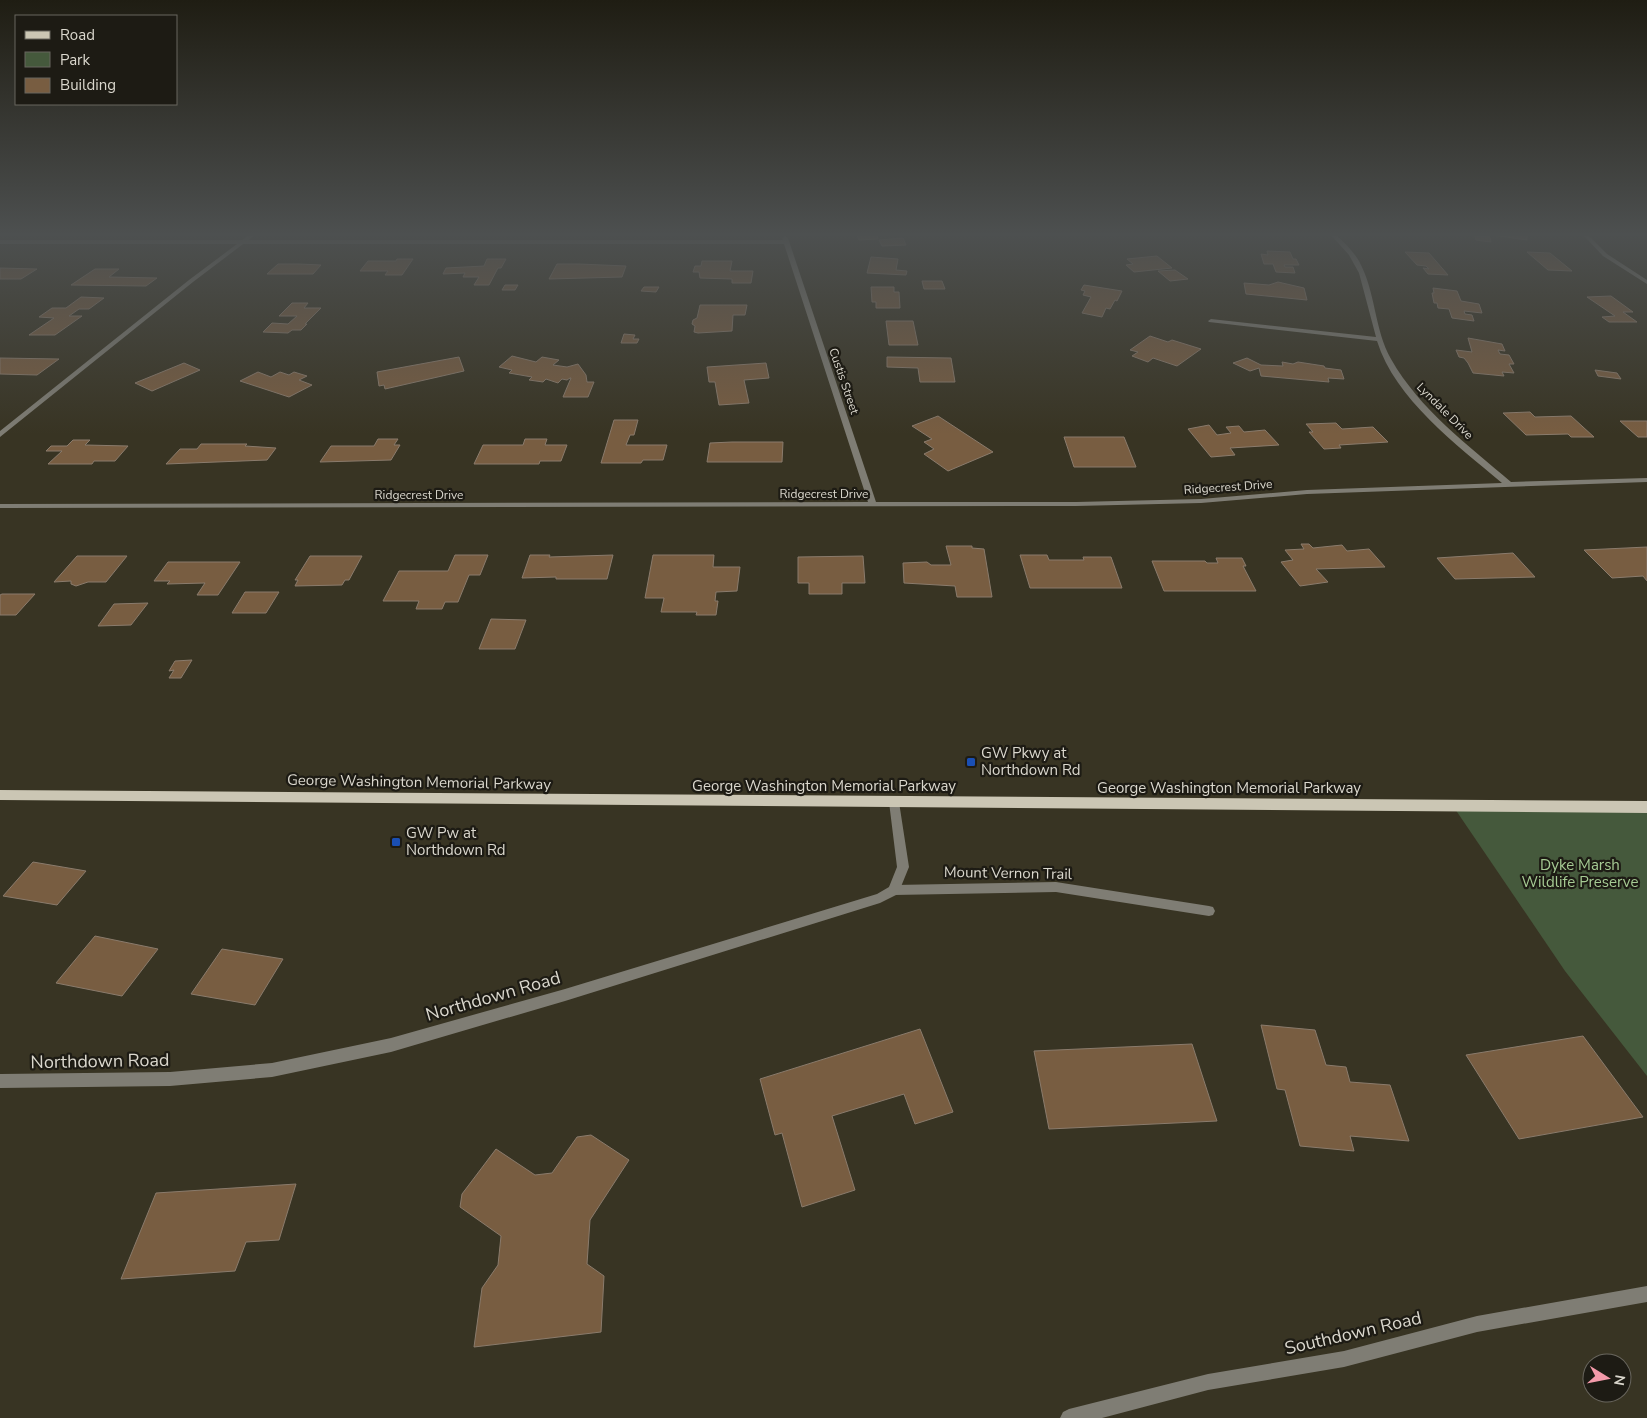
<svg xmlns="http://www.w3.org/2000/svg" width="1647" height="1418" font-family="'Nunito Sans',sans-serif">
  <rect width="100%" height="100%" fill="#383423"/>
  <path fill="#45593c" d="M 1453,806 L 1647,807 L 1647,1076 L 1565,971 Z"/>
  <g fill="#785d41" stroke="#8a7b6c">
    <path d="M 857,235 L 877,235 L 878,239 L 859,240 Z"/>
    <path d="M 1492,235 L 1527,235 L 1527,240 Z"/>
    <path d="M 1475,236 L 1490,237 L 1491,242 L 1476,240 Z"/>
    <path d="M 903,238 L 906,245 L 882,246 L 879,240 Z"/>
    <path d="M 1267,251 L 1290,252 L 1293,259 L 1296,259 L 1299,265 L 1284,265 L 1285,267 L 1293,267 L 1295,273 L 1276,272 L 1273,264 L 1264,264 L 1261,254 L 1268,255 Z"/>
    <path d="M 1405,252 L 1429,253 L 1448,275 L 1428,274 L 1423,268 L 1429,269 L 1426,266 L 1417,265 Z"/>
    <path d="M 1527,252 L 1550,253 L 1572,271 L 1548,270 Z"/>
    <path d="M 1157,256 L 1172,268 L 1134,272 L 1126,265 L 1133,264 L 1127,259 Z"/>
    <path d="M 871,257 L 898,259 L 896,270 L 907,271 L 906,275 L 867,273 Z"/>
    <path d="M 397,259 L 413,259 L 402,275 L 385,275 L 388,271 L 360,271 L 368,261 L 396,261 Z"/>
    <path d="M 487,259 L 506,259 L 501,268 L 498,268 L 489,285 L 474,285 L 479,277 L 463,277 L 465,273 L 443,274 L 446,268 L 484,266 Z"/>
    <path d="M 702,261 L 732,261 L 730,271 L 753,271 L 751,283 L 732,283 L 732,279 L 700,278 L 699,272 L 693,272 L 695,266 L 701,266 Z"/>
    <path d="M 278,264 L 299,264 L 321,265 L 313,274 L 267,274 Z"/>
    <path d="M 557,264 L 579,264 L 626,266 L 622,277 L 549,279 Z"/>
    <path d="M 0,268 L 37,269 L 21,279 L 0,279 Z"/>
    <path d="M 95,269 L 119,269 L 109,277 L 157,278 L 146,286 L 71,285 Z"/>
    <path d="M 1175,270 L 1188,279 L 1170,281 L 1158,271 Z"/>
    <path d="M 922,281 L 942,281 L 945,289 L 924,289 Z"/>
    <path d="M 1278,282 L 1304,288 L 1307,300 L 1246,294 L 1244,283 L 1269,285 Z"/>
    <path d="M 505,285 L 518,285 L 515,290 L 502,290 Z"/>
    <path d="M 1084,285 L 1122,291 L 1117,301 L 1115,300 L 1110,309 L 1106,308 L 1102,317 L 1082,313 L 1091,297 L 1083,295 L 1085,291 L 1081,290 Z"/>
    <path d="M 644,287 L 659,287 L 656,292 L 641,291 Z"/>
    <path d="M 871,287 L 894,287 L 894,292 L 899,292 L 900,308 L 876,308 L 876,302 L 872,302 Z"/>
    <path d="M 1433,288 L 1457,291 L 1461,301 L 1479,304 L 1482,313 L 1464,311 L 1465,314 L 1472,315 L 1474,321 L 1452,318 L 1449,309 L 1438,308 L 1437,303 L 1434,303 L 1432,293 L 1434,293 Z"/>
    <path d="M 1611,296 L 1633,312 L 1623,312 L 1637,322 L 1609,322 L 1602,317 L 1615,316 L 1587,297 Z"/>
    <path d="M 81,297 L 104,298 L 89,309 L 79,309 L 69,316 L 82,316 L 55,335 L 29,335 L 54,318 L 39,317 L 52,308 L 66,308 Z"/>
    <path d="M 292,303 L 308,303 L 304,308 L 321,308 L 305,324 L 307,324 L 301,330 L 292,330 L 288,333 L 263,332 L 272,323 L 288,324 L 297,316 L 279,316 Z"/>
    <path d="M 700,305 L 747,305 L 745,315 L 733,315 L 732,331 L 698,333 L 694,332 L 695,326 L 692,324 L 693,320 L 697,318 Z"/>
    <path d="M 886,321 L 913,321 L 918,345 L 889,345 Z"/>
    <path d="M 624,334 L 635,335 L 633,339 L 639,339 L 637,343 L 621,343 Z"/>
    <path d="M 1150,336 L 1168,342 L 1172,340 L 1201,349 L 1177,366 L 1153,358 L 1148,362 L 1132,356 L 1138,352 L 1130,350 Z"/>
    <path d="M 1468,338 L 1502,344 L 1505,351 L 1498,350 L 1500,354 L 1509,355 L 1514,364 L 1509,364 L 1514,373 L 1502,372 L 1504,376 L 1473,373 L 1468,363 L 1464,358 L 1459,357 L 1456,350 L 1472,352 Z"/>
    <path d="M 512,356 L 536,362 L 542,357 L 559,360 L 553,365 L 567,367 L 578,364 L 586,375 L 587,382 L 594,382 L 588,397 L 563,397 L 571,378 L 570,378 L 567,380 L 562,379 L 558,383 L 546,379 L 543,382 L 529,380 L 532,377 L 509,373 L 512,370 L 499,367 Z"/>
    <path d="M 459,357 L 464,371 L 385,389 L 384,385 L 379,386 L 377,372 Z"/>
    <path d="M 887,357 L 951,358 L 955,382 L 920,382 L 918,368 L 887,367 Z"/>
    <path d="M 0,358 L 59,359 L 37,375 L 0,374 Z"/>
    <path d="M 1247,358 L 1261,365 L 1283,366 L 1282,362 L 1293,364 L 1298,362 L 1324,366 L 1325,368 L 1341,370 L 1344,379 L 1328,378 L 1329,382 L 1261,376 L 1259,368 L 1250,371 L 1233,363 Z"/>
    <path d="M 184,363 L 200,370 L 152,391 L 135,383 Z"/>
    <path d="M 766,363 L 769,378 L 744,380 L 749,403 L 719,405 L 715,382 L 709,382 L 707,367 Z"/>
    <path d="M 1595,370 L 1617,373 L 1621,379 L 1598,376 Z"/>
    <path d="M 258,372 L 271,377 L 280,372 L 289,375 L 294,372 L 307,376 L 299,380 L 312,385 L 289,397 L 240,381 Z"/>
    <path d="M 1530,412 L 1535,417 L 1571,416 L 1594,437 L 1571,437 L 1568,434 L 1526,435 L 1503,413 Z"/>
    <path d="M 938,416 L 993,452 L 948,471 L 924,454 L 934,449 L 924,442 L 932,439 L 912,426 Z"/>
    <path d="M 614,420 L 638,420 L 634,435 L 630,435 L 626,445 L 667,445 L 663,460 L 643,460 L 641,463 L 601,463 Z"/>
    <path d="M 1620,421 L 1647,421 L 1647,437 L 1638,437 Z"/>
    <path d="M 1336,423 L 1342,429 L 1373,427 L 1388,442 L 1339,445 L 1341,448 L 1324,449 L 1309,432 L 1313,432 L 1306,424 Z"/>
    <path d="M 1209,425 L 1217,435 L 1231,433 L 1226,427 L 1239,426 L 1244,432 L 1265,430 L 1279,445 L 1230,448 L 1235,455 L 1211,457 L 1188,429 Z"/>
    <path d="M 1064,437 L 1124,437 L 1136,467 L 1074,467 Z"/>
    <path d="M 378,439 L 398,439 L 394,445 L 400,445 L 391,460 L 320,462 L 331,446 L 374,446 Z"/>
    <path d="M 525,439 L 547,439 L 545,445 L 567,445 L 561,461 L 540,461 L 539,464 L 474,464 L 483,445 L 523,445 Z"/>
    <path d="M 73,440 L 90,440 L 85,445 L 128,446 L 115,461 L 94,461 L 92,464 L 48,464 L 62,451 L 46,451 L 51,446 L 67,446 Z"/>
    <path d="M 732,442 L 783,442 L 782,462 L 707,462 L 710,443 Z"/>
    <path d="M 201,444 L 247,444 L 245,446 L 276,448 L 267,460 L 166,464 L 180,449 L 197,449 Z"/>
    <path d="M 1301,544 L 1309,544 L 1313,548 L 1342,545 L 1347,551 L 1369,549 L 1385,567 L 1316,569 L 1328,582 L 1300,586 L 1281,562 L 1293,560 L 1285,550 L 1304,549 Z"/>
    <path d="M 946,546 L 972,546 L 972,548 L 984,549 L 992,597 L 957,597 L 955,586 L 904,583 L 903,563 L 927,562 L 931,565 L 951,565 Z"/>
    <path d="M 1647,547 L 1647,581 L 1643,576 L 1612,578 L 1584,550 Z"/>
    <path d="M 1513,553 L 1535,577 L 1455,579 L 1437,558 Z"/>
    <path d="M 455,555 L 488,555 L 480,575 L 469,575 L 458,602 L 445,602 L 442,609 L 416,609 L 419,601 L 383,601 L 399,571 L 448,571 Z"/>
    <path d="M 530,555 L 550,555 L 549,557 L 613,555 L 607,579 L 556,579 L 556,577 L 522,578 Z"/>
    <path d="M 653,555 L 714,555 L 713,567 L 740,567 L 737,591 L 716,592 L 715,601 L 718,601 L 716,615 L 696,615 L 697,612 L 661,612 L 664,598 L 645,598 Z"/>
    <path d="M 1020,555 L 1047,555 L 1049,560 L 1084,560 L 1083,557 L 1111,557 L 1122,588 L 1030,588 Z"/>
    <path d="M 77,556 L 127,556 L 106,582 L 88,582 L 76,586 L 71,584 L 71,581 L 54,582 Z"/>
    <path d="M 310,556 L 362,556 L 349,580 L 345,580 L 342,585 L 295,586 L 298,580 L 295,580 Z"/>
    <path d="M 863,556 L 865,583 L 842,583 L 842,594 L 809,594 L 809,583 L 798,583 L 798,557 Z"/>
    <path d="M 1216,558 L 1242,558 L 1246,566 L 1243,566 L 1256,591 L 1164,591 L 1152,561 L 1205,561 L 1207,563 L 1218,563 Z"/>
    <path d="M 168,562 L 240,562 L 218,595 L 197,595 L 205,583 L 167,584 L 170,581 L 154,581 Z"/>
    <path d="M 245,592 L 279,592 L 266,613 L 232,613 Z"/>
    <path d="M 2,594 L 35,594 L 16,615 L 0,615 L 0,595 Z"/>
    <path d="M 148,603 L 131,625 L 98,626 L 114,604 Z"/>
    <path d="M 491,619 L 526,620 L 515,649 L 479,649 Z"/>
    <path d="M 192,660 L 181,678 L 169,678 L 174,670 L 169,671 L 175,661 Z"/>
    <path d="M 33,862 L 86,871 L 57,905 L 3,896 Z"/>
    <path d="M 95,936 L 158,949 L 122,996 L 56,983 Z"/>
    <path d="M 222,949 L 283,959 L 255,1005 L 191,994 Z"/>
    <path d="M 1261,1025 L 1315,1030 L 1326,1065 L 1346,1067 L 1350,1082 L 1390,1085 L 1409,1141 L 1350,1136 L 1354,1151 L 1300,1146 L 1285,1090 L 1277,1089 Z"/>
    <path d="M 920,1029 L 953,1112 L 915,1124 L 904,1094 L 832,1116 L 855,1190 L 802,1207 L 782,1133 L 775,1135 L 760,1079 Z"/>
    <path d="M 1583,1036 L 1643,1117 L 1519,1139 L 1466,1055 Z"/>
    <path d="M 1192,1044 L 1217,1121 L 1049,1129 L 1034,1051 Z"/>
    <path d="M 591,1135 L 629,1160 L 590,1220 L 587,1264 L 604,1276 L 601,1332 L 474,1347 L 482,1288 L 498,1265 L 501,1236 L 460,1207 L 462,1194 L 496,1149 L 535,1175 L 552,1173 L 577,1137 Z"/>
    <path d="M 296,1184 L 279,1240 L 246,1242 L 235,1271 L 121,1279 L 156,1193 Z"/>
  </g>
  <g fill="none" stroke-linecap="round" stroke-linejoin="round">
    <path fill="#7f7d74" fill-rule="evenodd" d="M 1056,882 L 1209,906 L 1213,907 L 1215,911 L 1213,915 L 1209,916 L 1056,892 L 894,895 L 890,894 L 888,890 L 890,886 L 894,885 Z"/>
    <g fill="#7f7d74" fill-rule="evenodd">
      <path d="M 1331,235 L 1336,235 C 1345,243 1353,251 1359,261 C 1376,292 1374,329 1391,359 C 1420,410 1468,445 1511,482 L 1647,478 L 1647,482 L 1307,494 L 1201,503 L 1076,506 L 0,508 L 0,504 L 868,502 L 784,244 L 0,244 L 0,240 L 783,240 L 782,238 L 785,236 L 788,238 L 876,502 L 1076,502 L 1201,499 L 1307,490 L 1502,483 C 1457,445 1395,399 1377,341 L 1209,322 L 1208,321 L 1211,319 L 1376,337 L 1359,273 L 1349,255 Z"/>
      <path d="M 1583,235 L 1588,235 L 1607,254 L 1647,280 L 1647,284 L 1603,256 Z"/>
      <path d="M 1647,1286 L 1647,1302 L 1477,1332 L 1344,1367 L 1208,1390 L 1102,1418 L 1060,1418 L 1063,1412 L 1069,1409 L 1208,1374 L 1344,1351 L 1477,1316 Z"/>
    </g>
    <g fill="#7f7d74" fill-rule="evenodd">
      <path d="M 249,235 L 255,235 L 193,282 L 0,437 L 0,431 L 189,280 Z"/>
      <path d="M 894,798 L 898,799 L 899,802 L 909,867 L 898,894 L 880,903 L 565,1001 L 391,1052 L 272,1077 L 170,1086 L 0,1088 L 0,1074 L 170,1072 L 272,1063 L 391,1038 L 565,989 L 877,894 L 889,887 L 897,867 L 889,802 L 890,799 Z"/>
    </g>
    <path fill="#cbc6b4" fill-rule="evenodd" d="M 0,790 L 1647,801 L 1647,813 L 0,800 Z"/>
  </g>
  <linearGradient id="sky" x2="0" y2="1"><stop stop-color="#1f1d13"/><stop offset="0.54" stop-color="#4d5050"/><stop offset="1" stop-color="#4d5050" stop-opacity="0"/></linearGradient>
  <rect width="1647" height="434" fill="url(#sky)"/>
  <g fill="#1a4fb4" stroke="#1d1b14" stroke-width="2">
    <rect x="966" y="757" width="10" height="10" rx="2.5"/>
    <rect x="391" y="837" width="10" height="10" rx="2.5"/>
  </g>
  <g text-anchor="middle" stroke-width="4.5" stroke-linejoin="round" paint-order="stroke">
    <g font-size="12" fill="#dad7cd" stroke="#1d1b14">
      <text transform="translate(844 381) rotate(71)" y="4">Custis Street</text>
      <text transform="translate(1445 411) rotate(45)" y="4">Lyndale Drive</text>
      <text transform="translate(1228 487) rotate(-4)" y="4">Ridgecrest Drive</text>
      <text x="824" y="498">Ridgecrest Drive</text>
      <text x="419" y="499">Ridgecrest Drive</text>
    </g>
    <g font-size="15" fill="#dad7cd" stroke="#1d1b14" text-anchor="start">
      <text x="981" y="758">GW Pkwy at<tspan x="981" dy="17">Northdown Rd</tspan></text>
      <text x="406" y="838">GW Pw at<tspan x="406" dy="17">Northdown Rd</tspan></text>
    </g>
    <g font-size="15" fill="#dad7cd" stroke="#1d1b14">
      <text transform="translate(419 782) rotate(1)" y="5">George Washington Memorial Parkway</text>
      <text x="824" y="791">George Washington Memorial Parkway</text>
      <text x="1229" y="793">George Washington Memorial Parkway</text>
      <text transform="translate(1008 873) rotate(1)" y="5">Mount Vernon Trail</text>
    </g>
    <g font-size="15" fill="#a6cb94" stroke="#1d1b14">
      <text x="1580" y="870">Dyke Marsh<tspan x="1580" dy="17">Wildlife Preserve</tspan></text>
    </g>
    <g font-size="18" fill="#dad7cd" stroke="#1d1b14">
      <text transform="translate(493 996) rotate(-16)" y="6">Northdown Road</text>
      <text transform="translate(100 1061) rotate(-1)" y="6">Northdown Road</text>
      <text transform="translate(1353 1333) rotate(-13)" y="6">Southdown Road</text>
    </g>
  </g>
  <rect x="15" y="15" width="162" height="90" fill="#1d1b14" stroke="#69665e"/>
  <rect x="25" y="31" width="25" height="8" fill="#cbc6b4" stroke="#69665e"/>
  <text x="60" y="40" font-size="15" fill="#dad7cd">Road</text>
  <rect x="25" y="52" width="25" height="15" fill="#45593c" stroke="#69665e"/>
  <text x="60" y="65" font-size="15" fill="#dad7cd">Park</text>
  <rect x="25" y="78" width="25" height="15" fill="#785d41" stroke="#69665e"/>
  <text x="60" y="90" font-size="15" fill="#dad7cd">Building</text>
  <g transform="translate(1607 1378) rotate(100)"><circle r="24" fill="#1d1b14" stroke="#69665e"/>
  <path d="M0-4L9 19L0 12L-9 19Z" fill="#f39aaa"/>
  <text y="-8" font-size="14" font-weight="bold" text-anchor="middle" fill="#dad7cd">N</text>
  </g>
</svg>
